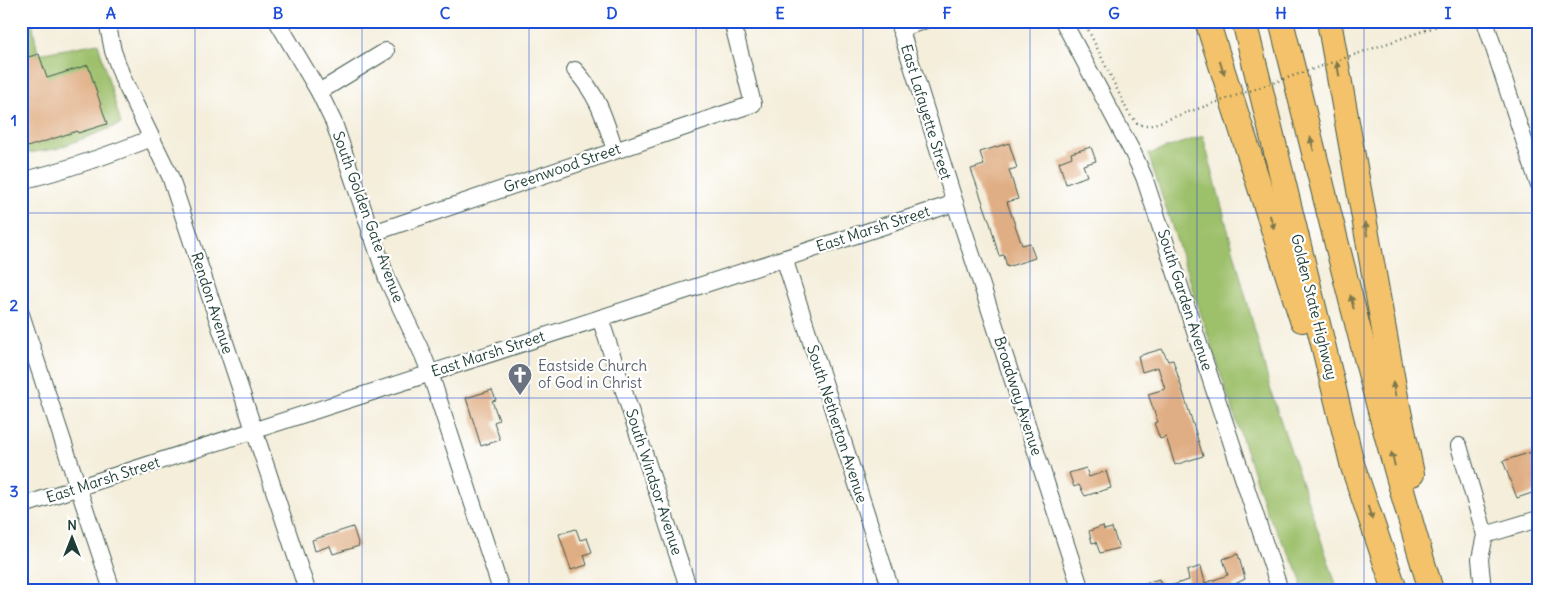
<svg xmlns="http://www.w3.org/2000/svg" width="1559" height="611" font-family="Delius,sans-serif">
  <rect width="100%" height="100%" fill="#fff"/>
  <filter id="ink" filterUnits="userSpaceOnUse"><feTurbulence type="fractalNoise" baseFrequency=".02" numOctaves="2"/><feDisplacementMap in="SourceGraphic" scale="10" xChannelSelector="R" yChannelSelector="G"/><feConvolveMatrix kernelMatrix="1 2 1 2 8 2 1 2 1" color-interpolation-filters="sRGB"/></filter>
  <filter id="wash" filterUnits="userSpaceOnUse"><feTurbulence type="fractalNoise" baseFrequency=".0096" numOctaves="4" result="noise"/><feDisplacementMap in="SourceGraphic" scale="20" xChannelSelector="R" yChannelSelector="G"/><feGaussianBlur stdDeviation="1.12" result="paint"/><feColorMatrix in="noise" values="0 0 0 0 0 0 0 0 0 0 0 0 0 0 0 0 0 1.4 0 .05"/><feComposite in="paint" operator="in"/></filter>
  <g filter="url(#wash)">
    <rect width="100%" height="100%" fill="#f4eedb"/>
    <g fill="#9dc06a" stroke="#5e7e4f">
      <path d="M 21,21 L 32,21 L 38,54 L 98,43 L 121,124 L 56,149 L 21,154 Z"/>
      <path d="M 1203,136 L 1272,395 L 1338,590 L 1301,590 L 1301,577 L 1266,511 L 1148,154 Z"/>
    </g>
    <g id="blocks">
      <g fill="#e0ae84">
        <path d="M 39,54 L 47,78 L 88,65 L 107,124 L 78,133 L 77,131 L 21,149 L 21,59 Z"/>
        <path d="M 1009,143 L 1017,168 L 1009,170 L 1018,199 L 1007,202 L 1022,245 L 1030,243 L 1035,258 L 1007,267 L 1004,255 L 999,256 L 990,223 L 971,169 L 984,165 L 980,152 Z"/>
        <path d="M 1091,147 L 1096,161 L 1083,165 L 1087,176 L 1066,184 L 1059,162 L 1072,157 L 1071,153 Z"/>
        <path d="M 1162,349 L 1168,361 L 1173,360 L 1203,456 L 1175,465 L 1166,437 L 1160,439 L 1154,423 L 1158,422 L 1148,394 L 1165,389 L 1158,367 L 1142,372 L 1138,356 Z"/>
        <path d="M 492,390 L 496,400 L 492,401 L 499,420 L 494,422 L 500,440 L 481,446 L 466,398 Z"/>
        <path d="M 1538,450 L 1538,491 L 1517,498 L 1503,461 Z"/>
        <path d="M 1086,468 L 1089,477 L 1106,471 L 1111,488 L 1085,496 L 1079,485 L 1074,487 L 1069,473 Z"/>
        <path d="M 1103,526 L 1104,530 L 1112,528 L 1119,548 L 1100,553 L 1096,542 L 1092,543 L 1089,531 Z"/>
        <path d="M 353,527 L 359,546 L 333,554 L 330,546 L 315,551 L 312,540 Z"/>
        <path d="M 576,529 L 580,540 L 587,538 L 592,552 L 584,555 L 587,565 L 571,570 L 559,534 Z"/>
        <path d="M 1238,554 L 1245,579 L 1233,585 L 1234,590 L 1167,590 L 1166,587 L 1189,580 L 1187,571 L 1201,566 L 1205,583 L 1228,575 L 1223,559 Z"/>
        <path d="M 1159,579 L 1162,590 L 1131,590 L 1131,587 Z"/>
      </g>
    </g>
  </g>
  <g filter="url(#ink)">
    <use href="#blocks" fill-opacity="0" stroke="#3f584d" stroke-width="1"/>
    <g fill="none" stroke-linecap="round" stroke-linejoin="round">
      <defs>
        <g id="minor">
          <path d="M 107,21 L 113,51 L 123,79 L 170,176 L 307,590"/>
          <path d="M 277,21 L 319,92 L 334,123 L 387,279 L 423,355 L 430,373 L 501,590"/>
          <path d="M 898,21 L 955,203 L 1081,590"/>
          <path d="M 1063,21 L 1134,155 L 1144,177 L 1280,590"/>
          <path d="M 1485,21 L 1538,183"/>
          <path d="M 900,29 L 923,21"/>
          <path d="M 575,70 C 599,97 604,117 615,150"/>
          <path d="M 319,92 L 386,51"/>
          <path d="M 21,181 C 66,170 109,155 152,138"/>
          <path d="M 370,234 L 753,104 L 732,21"/>
          <path d="M 784,258 L 891,590"/>
          <path d="M 21,314 L 112,590"/>
          <path d="M 600,318 L 689,590"/>
          <path d="M 1459,446 L 1485,535 L 1480,559 L 1483,590"/>
          <path d="M 21,506 L 955,203"/>
          <path d="M 1485,535 L 1538,519"/>
        </g>
        <g id="highway">
          <path d="M 1207,21 L 1302,320"/>
          <path d="M 1244,21 L 1353,467 L 1395,590"/>
          <path d="M 1281,21 C 1329,211 1374,402 1431,590"/>
          <path d="M 1329,21 L 1395,392 L 1412,474"/>
        </g>
      </defs>
      <use href="#minor" stroke="#3f584d" stroke-width="18"/>
      <use href="#highway" stroke="#3f584d" stroke-width="26"/>
      <use href="#minor" stroke="#fff" stroke-width="16"/>
      <use href="#highway" stroke="#f3c26a" stroke-width="24"/>
      <path stroke="#3f584d" stroke-width="2.5" stroke-dasharray="1 4" stroke-linecap="butt" d="M 1084,21 L 1129,114 L 1139,125 L 1151,125 L 1452,21"/>
    </g>
    <defs><path id="oneway-solid" d="M-6-.8H1V-3.2L6.5 0L1 3.2V.8H-6Z" transform="scale(1.25)"/></defs>
    <g fill="#7e794c">
      <use href="#oneway-solid" transform="translate(1222 68) rotate(72)"/>
      <use href="#oneway-solid" transform="translate(1338 69) rotate(-100)"/>
      <use href="#oneway-solid" transform="translate(1312 144) rotate(-104)"/>
      <use href="#oneway-solid" transform="translate(1272 222) rotate(72)"/>
      <use href="#oneway-solid" transform="translate(1366 229) rotate(-100)"/>
      <use href="#oneway-solid" transform="translate(1352 302) rotate(-104)"/>
      <use href="#oneway-solid" transform="translate(1394 389) rotate(-101)"/>
      <use href="#oneway-solid" transform="translate(1393 459) rotate(-105)"/>
      <use href="#oneway-solid" transform="translate(1370 513) rotate(72)"/>
    </g>
  </g>
  <path fill="none" stroke="#1d4ed8" stroke-width="1" stroke-opacity="0.55" d="M 195,21 L 195,590M 362,21 L 362,590M 529,21 L 529,590M 696,21 L 696,590M 863,21 L 863,590M 1030,21 L 1030,590M 1197,21 L 1197,590M 1364,21 L 1364,590M 21,213 L 1538,213M 21,398 L 1538,398"/>
  <defs>
    <symbol id="church-pin" viewBox="-11 -11 22 30"><path d="M0 17L-7.5 6A9.5 9.5 0 1 1 7.5 6Z" fill="#6b7280" stroke="#fff"/><path d="M-1.2-6h2.4v3.5h3.3v2.4h-3.3V6h-2.4V-.1h-3.3v-2.4h3.3Z" fill="#fff"/></symbol>
  </defs>
  <g fill-rule="evenodd">
    <use href="#church-pin" x="506" y="361" width="28" height="38"/>
  </g>
  <g text-anchor="middle" stroke-width="4.5" stroke-linejoin="round" paint-order="stroke">
    <g font-size="15" fill="#1f3d34" stroke="#fff">
      <text transform="translate(926 112) rotate(73)" y="5">East Lafayette Street</text>
      <text transform="translate(562 168) rotate(-19)" y="5">Greenwood Street</text>
      <text transform="translate(368 217) rotate(70)" y="5">South Golden Gate Avenue</text>
      <text transform="translate(873 229) rotate(-18)" y="5">East Marsh Street</text>
      <text transform="translate(1185 300) rotate(72)" y="5">South Garden Avenue</text>
      <text transform="translate(212 303) rotate(72)" y="5">Rendon Avenue</text>
      <text transform="translate(1314 307) rotate(76)" y="5">Golden State Highway</text>
      <text transform="translate(488 354) rotate(-18)" y="5">East Marsh Street</text>
      <text transform="translate(1018 396) rotate(72)" y="5">Broadway Avenue</text>
      <text transform="translate(837 424) rotate(72)" y="5">South Netherton Avenue</text>
      <text transform="translate(103 480) rotate(-18)" y="5">East Marsh Street</text>
      <text transform="translate(654 482) rotate(72)" y="5">South Windsor Avenue</text>
    </g>
    <g font-size="15" fill="#5b616d" stroke="#fff" text-anchor="start">
      <text x="538" y="371">Eastside Church<tspan x="538" dy="17">of God in Christ</tspan></text>
    </g>
  </g>
  <rect width="1559" height="611" fill="none" stroke="#fff" stroke-width="55"/>
  <g transform="translate(72 538)" stroke="#ffffff" stroke-width="4" paint-order="stroke">
  <path d="M0-4L9 19L0 12L-9 19Z" fill="#1f3d34"/>
  <text y="-8" font-size="14" font-weight="bold" text-anchor="middle" fill="#1f3d34">N</text>
  </g>
  <rect x="28" y="28" width="1504" height="556" fill="none" stroke="#1d4ed8" stroke-width="2"/>
  <g font-size="16" text-anchor="middle" font-weight="bold" fill="#1d4ed8">
    <text x="111" y="19">A</text>
    <text x="278" y="19">B</text>
    <text x="445" y="19">C</text>
    <text x="612" y="19">D</text>
    <text x="780" y="19">E</text>
    <text x="947" y="19">F</text>
    <text x="1114" y="19">G</text>
    <text x="1281" y="19">H</text>
    <text x="1448" y="19">I</text>
    <text x="14" y="126">1</text>
    <text x="14" y="311">2</text>
    <text x="14" y="497">3</text>
  </g>
</svg>
